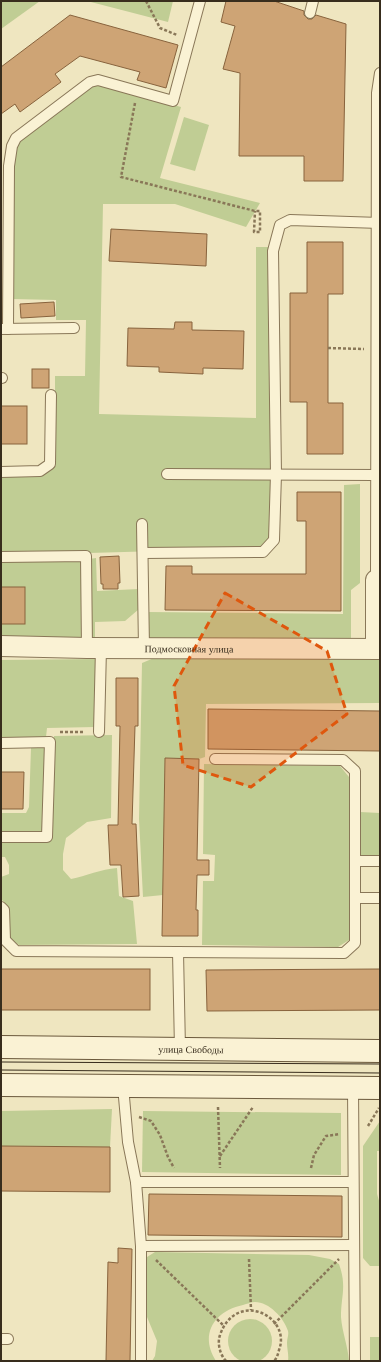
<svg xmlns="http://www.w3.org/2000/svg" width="381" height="1362" font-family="Georgia,serif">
  <rect width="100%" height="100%" fill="#efe6c0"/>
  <g fill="#c0cd94">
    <path d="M 1,1 L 40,1 L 1,29 Z"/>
    <path d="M 87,1 L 173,1 L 168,22 Z"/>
    <path d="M 99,84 L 181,107 L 160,178 L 260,203 L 246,227 L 175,204 L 103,204 L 99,414 L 256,418 L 256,247 L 270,247 L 272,538 L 261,548 L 89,553 L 1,553 L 1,475 L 42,474 L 55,412 L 55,376 L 85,376 L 86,320 L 56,320 L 56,300 L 12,299 L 13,167 L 18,142 L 92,85 Z"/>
    <path d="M 184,117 L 209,125 L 195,171 L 170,164 Z"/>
    <path d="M 360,484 L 360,583 L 351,590 L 351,644 L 147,645 L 147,612 L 343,614 L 344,485 Z"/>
    <path d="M 96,558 L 97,591 L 139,589 L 139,609 L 125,621 L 95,622 L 95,642 L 1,641 L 1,561 L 82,560 Z"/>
    <path d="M 154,658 L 380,659 L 380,703 L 206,704 L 205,757 L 199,759 L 165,758 L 163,895 L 143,897 L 139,819 L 142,663 Z"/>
    <path d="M 97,659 L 95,727 L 47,728 L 46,737 L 1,738 L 1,660 Z"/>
    <path d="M 112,735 L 111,818 L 87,822 L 66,838 L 63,854 L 63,870 L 71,879 C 86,876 101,869 117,868 L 119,896 L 133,901 L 137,944 L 19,945 L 9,938 L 9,907 L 1,899 L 1,877 L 9,874 L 9,865 L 5,857 L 1,857 L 1,813 L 26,813 L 29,807 L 31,748 L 54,747 L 54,736 Z"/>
    <path d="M 204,764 L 340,766 L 349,777 L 349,940 L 338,947 L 202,945 L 203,881 L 214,881 L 215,855 L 203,854 Z"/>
    <path d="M 360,812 L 380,813 L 380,858 L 360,858 Z"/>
    <path d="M 112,1109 L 110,1147 L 1,1146 L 1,1111 Z"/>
    <path d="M 143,1111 L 341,1113 L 341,1175 L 142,1172 Z"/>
    <path d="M 380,1121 L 380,1151 L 377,1151 L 377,1194 L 380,1204 L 380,1266 L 370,1266 L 363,1258 L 363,1146 Z"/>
    <path d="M 155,1252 L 309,1255 L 330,1259 L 339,1264 C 347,1286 341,1296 341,1317 C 342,1332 348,1346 349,1361 L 288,1361 C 289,1355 287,1349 287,1343 C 287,1338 289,1335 288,1331 C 284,1318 269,1302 255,1302 C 251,1302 247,1304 243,1305 C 214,1311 199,1335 216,1361 L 152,1361 L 155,1356 L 157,1341 L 147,1317 L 147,1257 Z"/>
    <circle cx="250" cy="1341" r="22"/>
    <rect x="370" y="1337" width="10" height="24"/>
  </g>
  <g fill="#cea475" stroke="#88633d">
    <path d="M 226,1 L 274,1 L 304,11 L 304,15 L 308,19 L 312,19 L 316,15 L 346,24 L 343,181 L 304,181 L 304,156 L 239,156 L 240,73 L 223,69 L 235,26 L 221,22 Z"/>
    <path d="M 70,15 L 178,45 L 166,88 L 137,80 L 140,72 L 80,56 L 55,74 L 61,82 L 20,112 L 15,104 L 1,114 L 1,67 Z"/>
    <path d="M 111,229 L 207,234 L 206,266 L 109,261 Z"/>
    <path d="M 307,242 L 343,242 L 343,294 L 328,294 L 328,403 L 343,403 L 343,454 L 307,454 L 307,402 L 290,402 L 290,293 L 307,293 Z"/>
    <path d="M 54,302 L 55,316 L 21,318 L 20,304 Z"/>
    <path d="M 175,322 L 192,322 L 192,330 L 244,331 L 243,369 L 203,368 L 203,374 L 159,372 L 159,367 L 127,366 L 128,328 L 174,329 Z"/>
    <rect x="32" y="369" width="17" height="19"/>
    <rect x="1" y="406" width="26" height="38"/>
    <path d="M 297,492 L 341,492 L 341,611 L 165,610 L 166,566 L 192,566 L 192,574 L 306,574 L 306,521 L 297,521 Z"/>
    <path d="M 119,556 L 120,583 L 118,583 L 118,589 L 103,589 L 103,584 L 101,584 L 100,557 Z"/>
    <rect x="1" y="587" width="24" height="37"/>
    <path d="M 116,678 L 138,678 L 138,726 L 135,726 L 132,824 L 136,824 L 139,896 L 123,897 L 121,865 L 110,865 L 108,825 L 118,825 L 120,726 L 116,726 Z"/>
    <path d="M 208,709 L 380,711 L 380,751 L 208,749 Z"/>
    <path d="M 165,758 L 199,759 L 197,860 L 209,860 L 209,875 L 197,875 L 196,910 L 198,910 L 198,936 L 162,936 Z"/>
    <path d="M 1,772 L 24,772 L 23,809 L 1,809 Z"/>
    <rect x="1" y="969" width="149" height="41"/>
    <path d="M 380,969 L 380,1010 L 207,1011 L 206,970 Z"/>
    <path d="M 1,1146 L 110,1147 L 110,1192 L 1,1191 Z"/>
    <path d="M 149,1194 L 342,1196 L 342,1237 L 148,1235 Z"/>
    <path d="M 118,1248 L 132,1249 L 130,1361 L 106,1361 L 108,1262 L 118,1263 Z"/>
  </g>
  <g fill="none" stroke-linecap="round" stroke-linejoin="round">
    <defs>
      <g id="service">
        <path d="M 310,13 L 313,1"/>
        <path d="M 1,329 L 74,328"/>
        <path d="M 8,329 L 9,166 L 12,146 L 16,138 L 90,82 L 98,80 L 173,101 L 200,1"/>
        <path d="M 1,378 L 2,378"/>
        <path d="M 1,472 L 40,471 L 50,464 L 51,395"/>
        <path d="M 167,474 L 376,475"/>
        <path d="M 142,524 L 144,648"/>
        <path d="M 143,553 L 263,552 L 274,540 L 276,474 L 273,251 L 280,225 L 290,220 L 380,223"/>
        <path d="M 1,557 L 86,556 L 87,648"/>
        <path d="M 376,580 L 377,93 L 380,73"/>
        <path d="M 99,732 L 101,648"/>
        <path d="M 1,743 L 50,742 L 47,837 L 1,837"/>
        <path d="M 355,861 L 380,861"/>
        <path d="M 355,898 L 380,898"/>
        <path d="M 1,907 L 4,910 L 5,940 L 16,951 L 344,953 L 355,943 L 355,771 L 343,760 L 215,759"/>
        <path d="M 178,952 L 180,1049"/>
        <path d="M 123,1086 L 128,1142 L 136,1182 L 141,1246 L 141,1361"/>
        <path d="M 353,1088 L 355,1361"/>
        <path d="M 136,1182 L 353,1182"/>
        <path d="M 141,1246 L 354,1245"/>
        <path d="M 1,1339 L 8,1339"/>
      </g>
      <g id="minor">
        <path id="s1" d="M 1,646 L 87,648 L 380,649"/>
        <path d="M 376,649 L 376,580 L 380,580"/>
      </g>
      <g id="secondary">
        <path id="s2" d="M 1,1047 L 380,1051"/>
        <path d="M 1,1085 L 380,1088"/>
      </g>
    </defs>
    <use href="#service" stroke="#897758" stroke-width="12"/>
    <use href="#minor" stroke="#897758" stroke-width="22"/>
    <use href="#secondary" stroke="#6a583b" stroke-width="24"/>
    <g stroke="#897758" stroke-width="2.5" stroke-dasharray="3 2" stroke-linecap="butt">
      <path d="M 146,1 L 160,28 L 177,35"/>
      <path d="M 135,103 L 121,177 L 255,211 L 260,211 L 260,232 L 254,232 L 255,211"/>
      <path d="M 328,348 L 364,349"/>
      <path d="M 60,732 L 85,732"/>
      <path d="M 218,1107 L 220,1168"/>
      <path d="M 139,1117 L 151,1121 L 160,1135 L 168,1157 L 174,1168"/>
      <path d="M 368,1126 L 379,1108"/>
      <path d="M 220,1156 L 253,1107"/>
      <path d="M 311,1168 L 314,1155 L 326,1136 L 340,1134"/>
      <path d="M 249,1259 L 251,1310"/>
      <path d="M 156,1260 L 223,1325"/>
      <path d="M 274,1324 L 339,1259"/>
      <path d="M 226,1361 C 220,1355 217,1343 220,1335 C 236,1289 292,1316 279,1350 C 278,1354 277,1358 274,1361"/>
    </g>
    <use href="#service" stroke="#faf2d4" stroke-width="10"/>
    <use href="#minor" stroke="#faf2d4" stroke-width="20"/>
    <use href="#secondary" stroke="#faf2d4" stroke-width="22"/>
    <g stroke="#382d1d" stroke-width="1">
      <path d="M 1,1062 L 380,1064"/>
      <path d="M 1,1070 L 380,1073"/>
    </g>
  </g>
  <path fill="#df570d" fill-opacity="0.2" stroke="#df570d" stroke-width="3" stroke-dasharray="8 5" stroke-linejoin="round" d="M 225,593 L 327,651 L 347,714 L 251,787 L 183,765 L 174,686 Z"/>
  <g text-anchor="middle" stroke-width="3" stroke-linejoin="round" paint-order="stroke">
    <g font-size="10" fill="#382d1d" stroke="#f6efd0">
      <text dy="4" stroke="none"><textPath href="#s1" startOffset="188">Подмосковная улица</textPath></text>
      <text dy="4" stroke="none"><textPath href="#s2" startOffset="190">улица Свободы</textPath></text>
    </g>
  </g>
  <rect width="381" height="1362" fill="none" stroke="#382d1d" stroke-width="4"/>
</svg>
